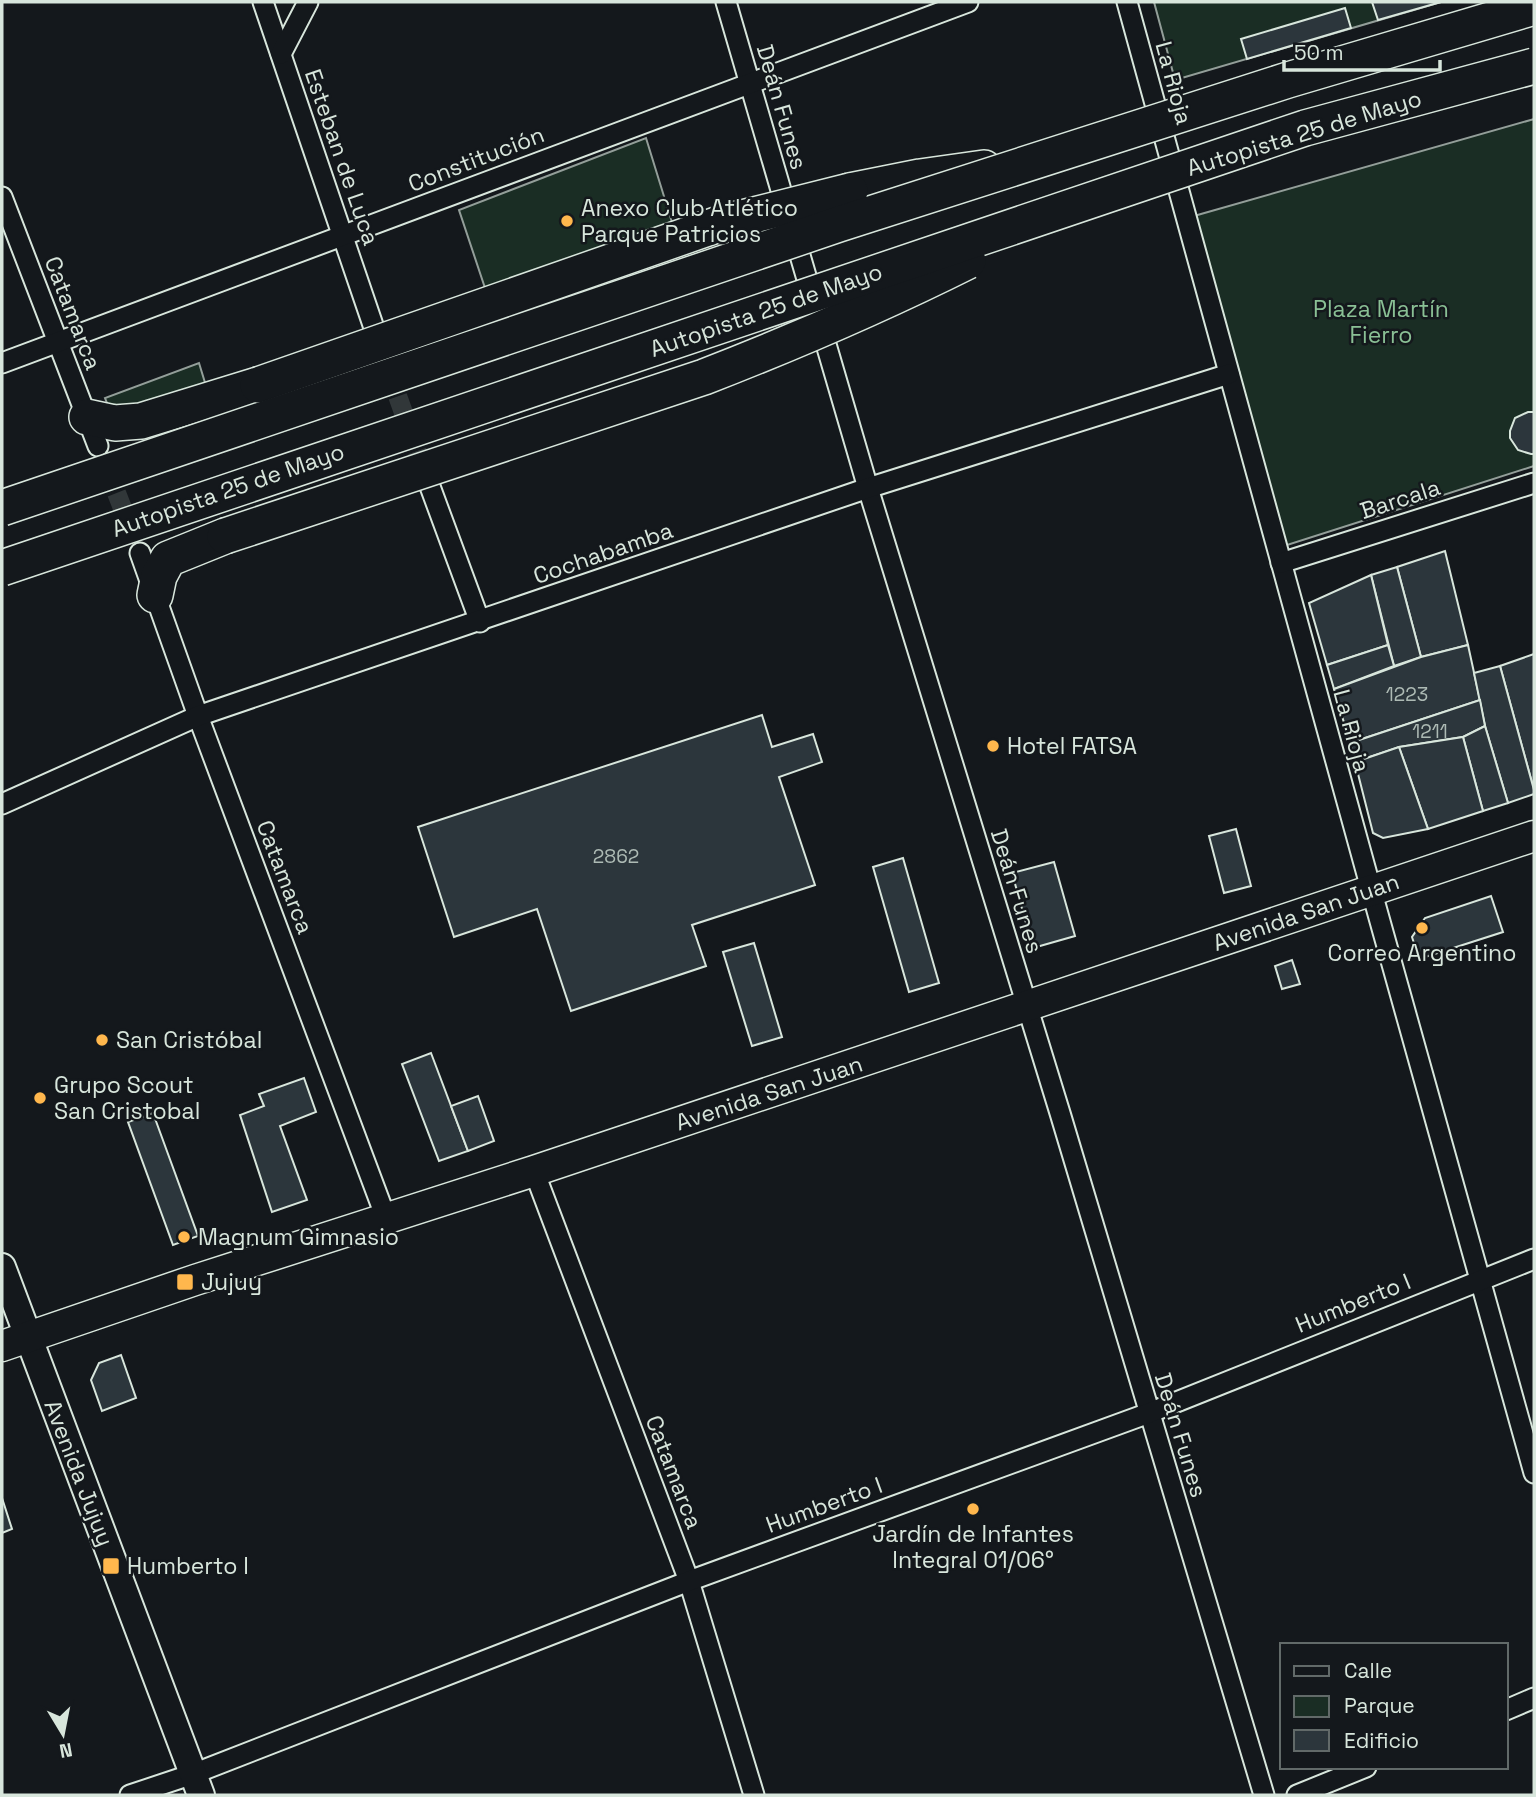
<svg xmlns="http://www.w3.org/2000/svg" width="1536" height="1797" font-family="'Space Grotesk',sans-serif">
  <rect width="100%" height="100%" fill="#14181c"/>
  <g fill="#1a2d24" stroke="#939e99" stroke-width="2">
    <path d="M 1154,2 L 1441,2 L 1175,80 Z"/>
    <path d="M 1534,119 L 1534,466 L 1284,546 L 1194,216 Z"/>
    <path d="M 646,138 L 675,232 L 486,291 L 459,210 Z"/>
    <path d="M 199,363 L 206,386 L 141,411 L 109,408 L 105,398 Z"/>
  </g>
  <g fill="#2c363c" stroke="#d8e6dc" stroke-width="2">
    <path d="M 1372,2 L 1441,2 L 1378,20 Z"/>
    <path d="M 1345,8 L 1351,28 L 1247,59 L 1241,39 Z"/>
    <path d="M 1528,412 L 1534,412 L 1534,454 L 1531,454 L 1518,450 L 1510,438 L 1510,431 L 1515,418 Z"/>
    <path d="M 1445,551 L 1468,645 L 1421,657 L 1397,567 Z"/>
    <path d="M 1397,567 L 1421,657 L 1394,666 L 1371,575 Z"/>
    <path d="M 1371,575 L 1388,645 L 1327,665 L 1309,603 Z"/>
    <path d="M 1388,645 L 1394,666 L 1334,689 L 1327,665 Z"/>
    <path d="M 1468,645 L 1480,700 L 1350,743 L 1334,689 L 1421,657 Z"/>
    <path d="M 1534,654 L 1534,790 L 1500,666 Z"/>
    <path d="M 1500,666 L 1534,790 L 1534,794 L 1508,803 L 1485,726 L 1474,673 Z"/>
    <path d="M 1480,700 L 1485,726 L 1463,737 L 1399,747 L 1355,762 L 1350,743 Z"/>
    <path d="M 762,715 L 772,747 L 813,734 L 822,762 L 779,777 L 815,885 L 692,925 L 706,966 L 571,1011 L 537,909 L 454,937 L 418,827 Z"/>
    <path d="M 1485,726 L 1508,803 L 1483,811 L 1463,737 Z"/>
    <path d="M 1463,737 L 1483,811 L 1428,829 L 1399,747 Z"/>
    <path d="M 1399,747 L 1428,829 L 1383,838 L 1373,833 L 1355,762 Z"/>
    <path d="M 1236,829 L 1251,886 L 1224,893 L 1209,836 Z"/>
    <path d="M 903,858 L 939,983 L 909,992 L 873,867 Z"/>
    <path d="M 1054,862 L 1075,936 L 1033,948 L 1012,873 Z"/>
    <path d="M 1491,896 L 1503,932 L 1419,959 L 1412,937 L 1425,918 Z"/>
    <path d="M 754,943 L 782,1037 L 752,1046 L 723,952 Z"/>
    <path d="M 1292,960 L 1300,984 L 1282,989 L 1275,966 Z"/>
    <path d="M 431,1053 L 468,1151 L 439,1161 L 402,1064 Z"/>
    <path d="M 304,1078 L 316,1112 L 280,1126 L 307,1200 L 272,1212 L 240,1115 L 264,1106 L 259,1094 Z"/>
    <path d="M 478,1096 L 494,1141 L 468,1151 L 451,1106 Z"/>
    <path d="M 153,1113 L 198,1236 L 173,1245 L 128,1122 Z"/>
    <path d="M 121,1355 L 136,1398 L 102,1411 L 91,1380 L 99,1363 Z"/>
    <path d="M 2,1498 L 12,1529 L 2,1533 Z"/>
  </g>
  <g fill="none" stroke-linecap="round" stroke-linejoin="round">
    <g stroke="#313739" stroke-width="19" stroke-dasharray="19 10" stroke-linecap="butt">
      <path d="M 388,369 L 426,476"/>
      <path d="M 106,466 L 140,553"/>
    </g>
    <defs>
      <g id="street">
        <path d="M 263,2 L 374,328"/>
        <path d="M 726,2 L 868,488 L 1060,1113 L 1264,1795"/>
        <path d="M 1127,2 L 1371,889 L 1534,1473"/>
        <path d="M 281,54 L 308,2"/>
        <path d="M 2,197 L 98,446"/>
        <path d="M 2,363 L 968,2"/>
        <path d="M 428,481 L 480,622"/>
        <path d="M 140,553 L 198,716 L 386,1218"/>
        <path d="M 1281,563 L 1534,483"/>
        <path d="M 2,804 L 198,716 L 868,488 L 1229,374"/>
        <path d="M 534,1171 L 689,1581 L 754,1795"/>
        <path d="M 1506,1710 L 1534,1698"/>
        <path d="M 130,1795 L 193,1774 L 689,1581 L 1149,1413 L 1534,1259"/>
        <path d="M 1297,1795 L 1366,1767"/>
      </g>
      <path id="secondary" d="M 2,1267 L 201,1795"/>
      <path id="primary" d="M 2,1346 L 195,1280 L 534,1171 L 1534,836"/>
      <g id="highway">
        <path d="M 850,191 L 920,177 L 984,168"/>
        <path d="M 87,417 L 115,423 L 141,421 L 258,385"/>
        <path d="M 155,595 L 159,576 L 168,559 L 225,536"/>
      </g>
    </defs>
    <use href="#street" stroke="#d8e6dc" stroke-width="23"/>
    <use href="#secondary" stroke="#d8e6dc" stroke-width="30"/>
    <use href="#primary" stroke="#d8e6dc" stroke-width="33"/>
    <use href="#highway" stroke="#d8e6dc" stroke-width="38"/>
    <use href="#street" stroke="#14181c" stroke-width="19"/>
    <use href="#secondary" stroke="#14181c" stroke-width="26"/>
    <use href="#primary" stroke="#14181c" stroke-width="30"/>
    <use href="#highway" stroke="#14181c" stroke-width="35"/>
    <defs>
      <g id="highway-bridge">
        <path d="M 258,385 L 722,223 L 850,191"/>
        <path d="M 2,508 L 839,224 L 1288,80 L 1534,7"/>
        <path d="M 225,536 L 704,377 C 794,342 882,304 968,261"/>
        <path d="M 2,568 L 1305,128 L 1534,66"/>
      </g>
    </defs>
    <use href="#highway-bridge" stroke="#d8e6dc" stroke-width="38" stroke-linecap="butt"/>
    <use href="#highway-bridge" stroke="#14181c" stroke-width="35"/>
  </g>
  <g fill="#ffb74d" stroke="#14181c" stroke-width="2.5">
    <circle cx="567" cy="221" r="7"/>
    <circle cx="993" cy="746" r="7"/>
    <circle cx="1422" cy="928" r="7"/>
    <circle cx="102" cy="1040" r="7"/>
    <circle cx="40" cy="1098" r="7"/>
    <circle cx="184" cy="1237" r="7"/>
    <rect x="176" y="1273" width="18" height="18" rx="3.5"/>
    <circle cx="973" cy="1509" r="7"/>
    <rect x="102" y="1557" width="18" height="18" rx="3.5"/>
  </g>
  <g text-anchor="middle" stroke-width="5" stroke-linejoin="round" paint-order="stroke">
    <g font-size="19" fill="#adbab4">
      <text x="1407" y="701">1223</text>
      <text x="1430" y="738">1211</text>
      <text x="616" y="863">2862</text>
    </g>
    <g font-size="23" fill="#d8e6dc" stroke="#14181c">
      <text transform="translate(1174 83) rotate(75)" y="8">La Rioja</text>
      <text transform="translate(782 107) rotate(74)" y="8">Deán Funes</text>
      <text transform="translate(1304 133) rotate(-17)" y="8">Autopista 25 de Mayo</text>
      <text transform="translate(342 157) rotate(71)" y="8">Esteban de Luca</text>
      <text transform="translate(476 159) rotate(-21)" y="8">Constitución</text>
      <text transform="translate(766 310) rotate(-19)" y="8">Autopista 25 de Mayo</text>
      <text transform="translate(73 313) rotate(69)" y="8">Catamarca</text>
      <text transform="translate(228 490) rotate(-19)" y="8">Autopista 25 de Mayo</text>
      <text transform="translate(1400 499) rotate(-18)" y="8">Barcala</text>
      <text transform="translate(603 553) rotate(-19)" y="8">Cochabamba</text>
      <text transform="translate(1352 731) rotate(75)" y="8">La Rioja</text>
      <text transform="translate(285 877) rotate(69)" y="8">Catamarca</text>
      <text transform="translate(1017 891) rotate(73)" y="8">Deán Funes</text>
      <text transform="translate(1306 912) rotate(-19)" y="8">Avenida San Juan</text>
      <text transform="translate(769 1093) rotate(-18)" y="8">Avenida San Juan</text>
      <text transform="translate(1353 1303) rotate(-22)" y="8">Humberto I</text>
      <text transform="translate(1181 1435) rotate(73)" y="8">Deán Funes</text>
      <text transform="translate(674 1472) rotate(69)" y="8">Catamarca</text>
      <text transform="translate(79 1473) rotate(69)" y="8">Avenida Jujuy</text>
      <text transform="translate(824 1505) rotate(-20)" y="8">Humberto I</text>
    </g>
    <g font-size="23" fill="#d8e6dc" stroke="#14181c" text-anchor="start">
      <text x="581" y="216">Anexo Club Atlético<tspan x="581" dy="26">Parque Patricios</tspan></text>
      <text x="1007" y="754">Hotel FATSA</text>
      <text x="1422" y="961" text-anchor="middle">Correo Argentino</text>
      <text x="116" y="1048">San Cristóbal</text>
      <text x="54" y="1093">Grupo Scout<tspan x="54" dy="26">San Cristobal</tspan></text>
      <text x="198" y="1245">Magnum Gimnasio</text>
      <text x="201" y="1290">Jujuy</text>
      <text x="973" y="1542" text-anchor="middle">Jardín de Infantes<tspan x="973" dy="26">Integral 01/06°</tspan></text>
      <text x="127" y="1574">Humberto I</text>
    </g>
    <g font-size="23" fill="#8ac095" stroke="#14181c">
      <text x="1381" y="317">Plaza Martín<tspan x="1381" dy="26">Fierro</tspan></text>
    </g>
  </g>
  <rect width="1536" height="1797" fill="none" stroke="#d8e6dc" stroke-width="7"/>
  <rect x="1280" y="1643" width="228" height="126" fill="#14181c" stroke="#626a69" stroke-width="2"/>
  <rect x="1294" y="1666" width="35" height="10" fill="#14181c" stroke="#626a69" stroke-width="2"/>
  <text x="1344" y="1678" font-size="21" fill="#d8e6dc">Calle</text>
  <rect x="1294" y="1696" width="35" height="21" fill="#1a2d24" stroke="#626a69" stroke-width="2"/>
  <text x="1344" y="1713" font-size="21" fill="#d8e6dc">Parque</text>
  <rect x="1294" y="1730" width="35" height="21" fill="#2c363c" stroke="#626a69" stroke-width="2"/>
  <text x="1344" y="1748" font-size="21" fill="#d8e6dc">Edificio</text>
  <g transform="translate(63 1734) rotate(170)" stroke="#14181c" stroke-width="5" paint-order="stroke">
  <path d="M0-5L12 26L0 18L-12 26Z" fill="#d8e6dc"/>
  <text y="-10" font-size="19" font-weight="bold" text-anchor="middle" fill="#d8e6dc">N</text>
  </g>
  <path d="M1284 60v10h156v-10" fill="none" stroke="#d8e6dc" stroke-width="3.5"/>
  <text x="1294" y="60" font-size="21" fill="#d8e6dc" stroke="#14181c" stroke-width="5" paint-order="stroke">50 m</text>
</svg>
